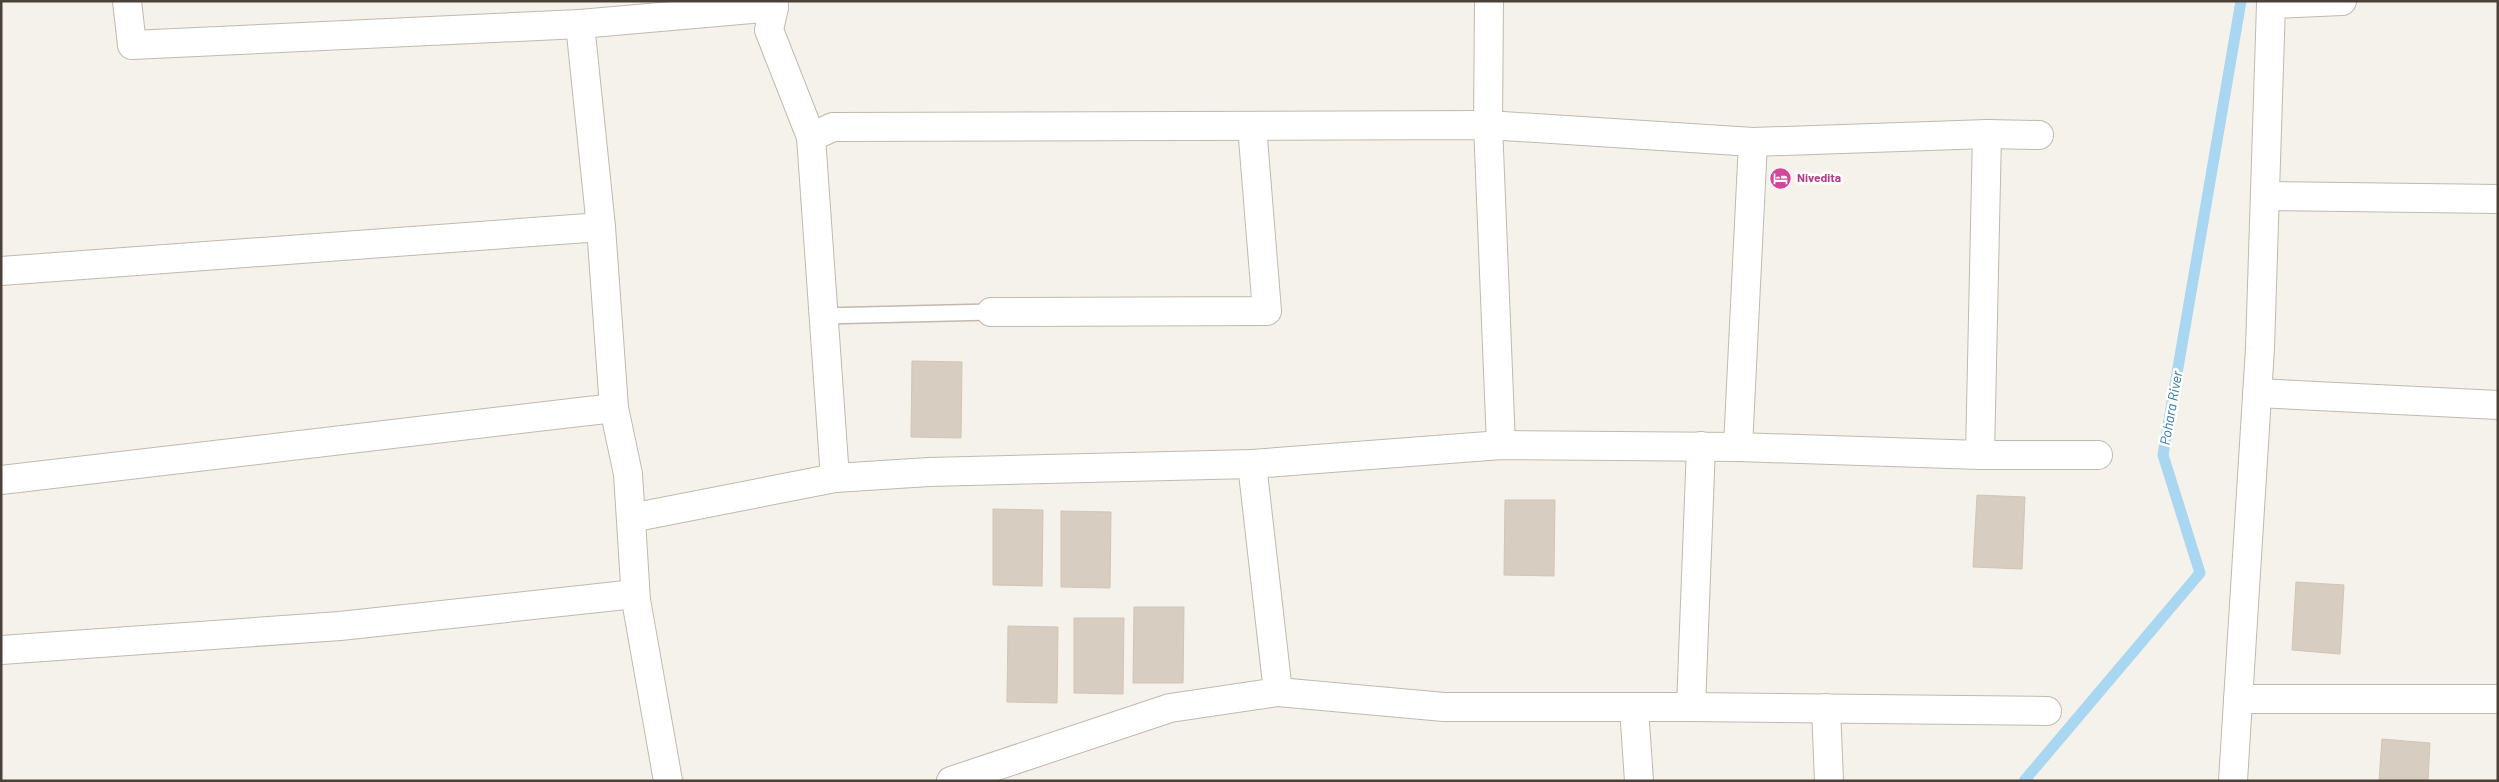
<svg xmlns="http://www.w3.org/2000/svg" width="2499" height="782" font-family="Barlow,sans-serif">
  <rect width="100%" height="100%" fill="#f5f2eb"/>
  <g fill="none" stroke-linecap="round" stroke-linejoin="round">
    <path stroke="#a9d7f1" stroke-width="11" d="M 2024,781 L 2200,573 L 2163,455 L 2241,1"/>
  </g>
  <g fill="#d7cdc0" stroke="#d2c5b4">
    <path d="M 912,361 L 962,362 L 961,438 L 911,437 Z"/>
    <path d="M 1977,495 L 2025,497 L 2022,569 L 1973,567 Z"/>
    <path d="M 1505,500 L 1555,500 L 1554,576 L 1504,575 Z"/>
    <path d="M 993,509 L 1043,510 L 1042,586 L 993,585 Z"/>
    <path d="M 1061,511 L 1111,512 L 1110,588 L 1061,587 Z"/>
    <path d="M 2296,582 L 2344,585 L 2340,654 L 2292,650 Z"/>
    <path d="M 1134,607 L 1184,607 L 1183,683 L 1133,683 Z"/>
    <path d="M 1074,618 L 1124,618 L 1123,694 L 1074,693 Z"/>
    <path d="M 1008,626 L 1058,627 L 1057,703 L 1007,702 Z"/>
    <path d="M 2382,739 L 2430,743 L 2428,781 L 2379,781 Z"/>
  </g>
  <g fill="none" stroke-linecap="round" stroke-linejoin="round">
    <defs>
      <path id="lane" d="M 822,316 L 991,312"/>
      <g id="street">
        <path d="M 127,1 L 132,45 L 580,24 L 774,7"/>
        <path d="M 1489,1 L 1488,125 L 1753,142 L 1738,447"/>
        <path d="M 580,24 L 601,227"/>
        <path d="M 811,137 L 833,127 L 1488,125 L 1501,445"/>
        <path d="M 1753,142 L 1987,134 L 2039,135"/>
        <path d="M 2266,196 L 2498,199"/>
        <path d="M 1,271 L 601,227 L 614,408 L 628,474 L 636,600 L 668,781"/>
        <path d="M 991,312 L 1267,311 L 1252,126"/>
        <path d="M 2257,393 L 2498,405"/>
        <path d="M 1980,455 L 1987,134"/>
        <path d="M 835,478 L 929,472 L 1252,464 L 1501,445 L 1738,447 L 1980,455 L 2098,455"/>
        <path d="M 1,480 L 614,408"/>
        <path d="M 631,518 L 835,478 L 811,137 L 769,30 L 774,7 L 772,1"/>
        <path d="M 1,650 L 340,626 L 635,594"/>
        <path d="M 1278,692 L 1444,707 L 1691,707 L 1701,446"/>
        <path d="M 2238,699 L 2498,699"/>
        <path d="M 1691,707 L 2047,711"/>
        <path d="M 1634,708 L 1639,781"/>
        <path d="M 1826,708 L 1829,781"/>
        <path d="M 951,781 L 1170,708 L 1278,692 L 1252,464"/>
        <path d="M 2233,781 L 2260,348 L 2271,4 L 2342,1"/>
      </g>
    </defs>
    <use href="#lane" stroke="#c1b9ad" stroke-width="18"/>
    <use href="#street" stroke="#c1b9ad" stroke-width="30"/>
    <use href="#lane" stroke="#fff" stroke-width="15"/>
    <use href="#street" stroke="#fff" stroke-width="28"/>
  </g>
  <defs>
    <symbol id="hotel-disc" viewBox="-11 -11 22 22"><circle r="9.5" fill="#d1479c" stroke="#fff"/><path d="M-6-4.5h1.5V1H6V5H4.5V3h-9V5H-6ZM-4 0a1.8 1.8 0 1 1 3.6 0ZM.5 0V-2.5h3Q6-2.5 6 0Z" fill="#fff"/></symbol>
  </defs>
  <g fill-rule="evenodd">
    <use href="#hotel-disc" x="1768" y="166" width="25" height="25"/>
  </g>
  <g text-anchor="middle" stroke-width="5" stroke-linejoin="round" paint-order="stroke">
    <g font-size="12" font-weight="bold" fill="#b23c85" stroke="#fff" text-anchor="start">
      <text x="1797" y="182">Nivedita</text>
    </g>
    <g font-size="14" font-style="italic" fill="#2d79a6" stroke="#fff">
      <text transform="translate(2171 408) rotate(-80)" y="5">Pohara River</text>
    </g>
  </g>
  <rect width="2499" height="782" fill="none" stroke="#4a4239" stroke-width="5"/>
</svg>
